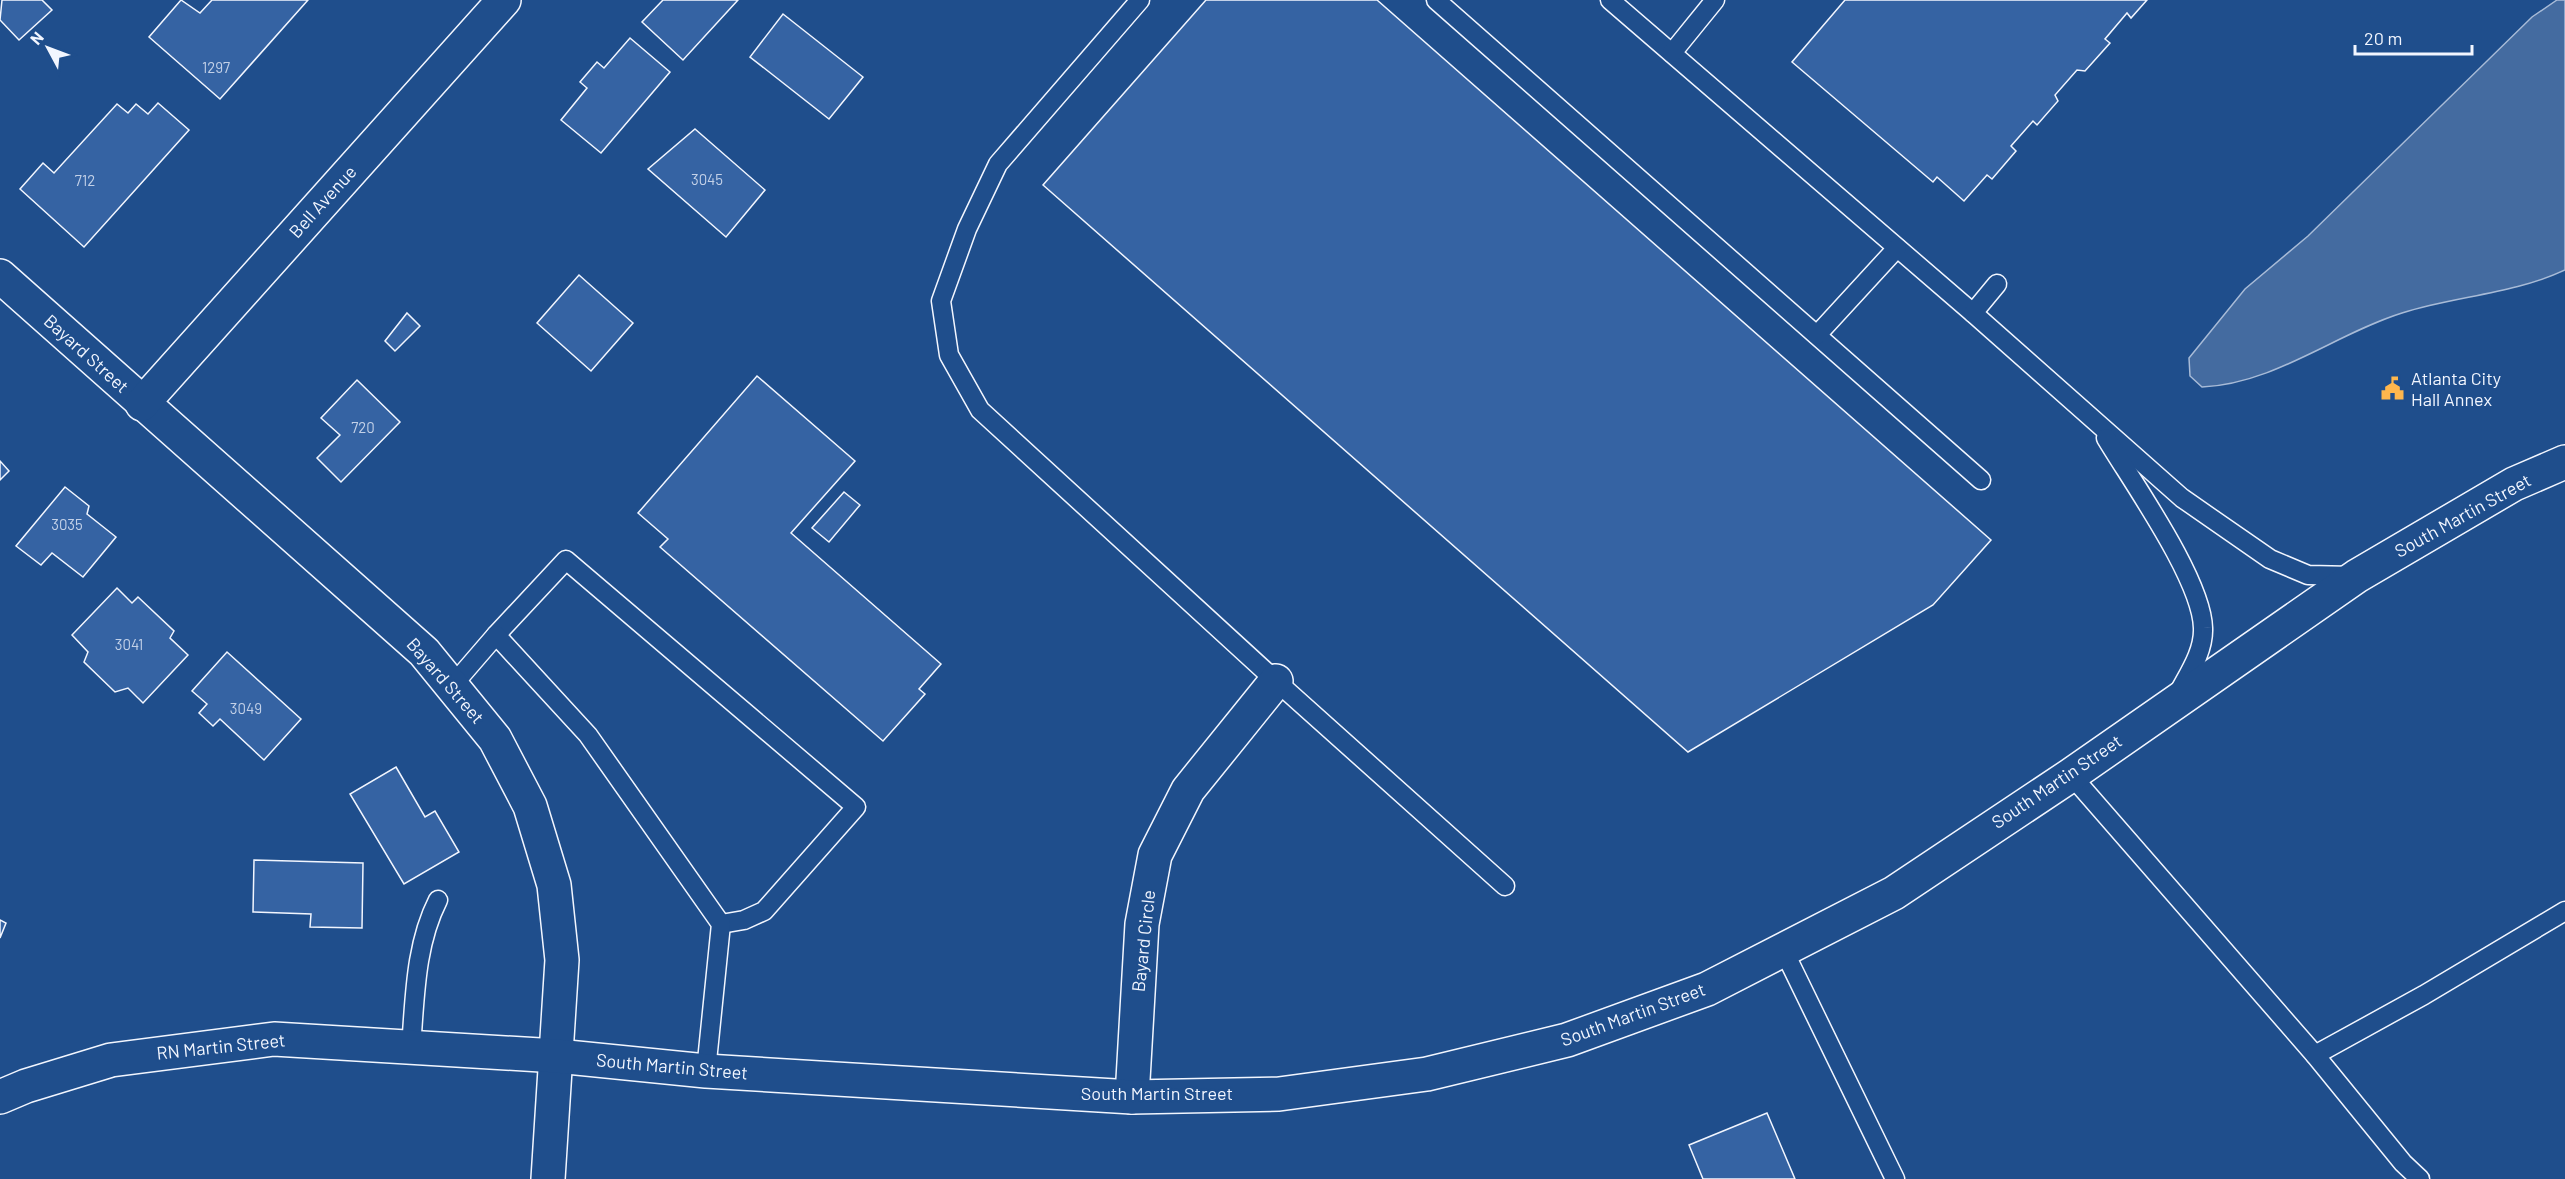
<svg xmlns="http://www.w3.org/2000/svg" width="2565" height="1179" font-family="Barlow,sans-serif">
  <rect width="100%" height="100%" fill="#1f4e8c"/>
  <path fill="#446ba0" stroke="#a8bbd7" stroke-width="1.5" d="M 2557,0 L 2565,0 L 2565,270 C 2514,294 2456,296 2402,313 C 2335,334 2274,384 2202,387 L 2190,376 L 2189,358 L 2245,289 L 2308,236 L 2532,17 Z"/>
  <g fill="#3563a3" stroke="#f2f6ff" stroke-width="1.5">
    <path d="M 2,0 L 42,0 L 52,10 L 19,40 L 0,20 Z"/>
    <path d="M 181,0 L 200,13 L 212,0 L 308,0 L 220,99 L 149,37 Z"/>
    <path d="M 663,0 L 738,0 L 683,60 L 642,22 Z"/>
    <path d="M 1206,0 L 1377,0 L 1991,540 L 1933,605 L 1688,752 L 1043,185 Z"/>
    <path d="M 1845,0 L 2147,0 L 2131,18 L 2127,13 L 2105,39 L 2110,43 L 2085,71 L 2077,70 L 2055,95 L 2058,101 L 2037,125 L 2033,121 L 2011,146 L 2016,151 L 1992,179 L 1987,175 L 1964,201 L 1937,177 L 1933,182 L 1792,62 Z"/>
    <path d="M 783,14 L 863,77 L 829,119 L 750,57 Z"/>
    <path d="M 630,38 L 670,72 L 601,153 L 561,120 L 587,88 L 580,82 L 597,62 L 604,68 Z"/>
    <path d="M 158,103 L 189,130 L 84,247 L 20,189 L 43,163 L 54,173 L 117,104 L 128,113 L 136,104 L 148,114 Z"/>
    <path d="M 695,129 L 765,190 L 726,237 L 648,169 Z"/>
    <path d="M 579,275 L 633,323 L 591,371 L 537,323 Z"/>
    <path d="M 407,313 L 420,326 L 395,351 L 385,341 Z"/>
    <path d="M 757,376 L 855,461 L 791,533 L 941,664 L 919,689 L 925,694 L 883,741 L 660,547 L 668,539 L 638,513 Z"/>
    <path d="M 357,380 L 400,422 L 341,482 L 317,458 L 340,435 L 321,418 Z"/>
    <path d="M 0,461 L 9,471 L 0,480 Z"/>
    <path d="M 65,487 L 89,506 L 87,514 L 116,537 L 83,577 L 52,553 L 41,565 L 16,546 Z"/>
    <path d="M 844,492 L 860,505 L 829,542 L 812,528 Z"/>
    <path d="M 117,588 L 132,603 L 138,597 L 174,631 L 170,638 L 188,655 L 143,703 L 128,688 L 115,692 L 84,662 L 88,652 L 72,635 Z"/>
    <path d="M 227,652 L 301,719 L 264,760 L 220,719 L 213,726 L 199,713 L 207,704 L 192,691 Z"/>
    <path d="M 396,767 L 425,817 L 435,811 L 459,852 L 404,884 L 350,794 Z"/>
    <path d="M 254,860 L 363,863 L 362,928 L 310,927 L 311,914 L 253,912 Z"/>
    <path d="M 0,920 L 6,923 L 0,938 Z"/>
    <path d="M 1767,1113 L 1795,1179 L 1703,1179 L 1689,1145 Z"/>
  </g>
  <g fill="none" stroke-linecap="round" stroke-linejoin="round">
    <defs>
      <g id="service">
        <path d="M 1140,0 L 998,164 L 967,229 L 941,301 L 949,355 L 980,410 L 1276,681 L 1505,886"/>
        <path d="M 1436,0 L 1981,480"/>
        <path d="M 1610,0 L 1973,313 L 2182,498 L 2270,559 L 2308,575 L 2354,576"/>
        <path d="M 1672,53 L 1715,0"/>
        <path d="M 1973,313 L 1997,284"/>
        <path d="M 1817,335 L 1897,248"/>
        <path d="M 2106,438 C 2133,483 2202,580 2203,628 C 2204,651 2189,673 2179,692"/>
        <path d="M 496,635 L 566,560 L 856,807 L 764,911 L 744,920 L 721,924"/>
        <path d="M 452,686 L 496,635 L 588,735 L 721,924 L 706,1071"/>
        <path d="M 2071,775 L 2315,1055 L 2424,995 L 2565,911"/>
        <path d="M 1783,949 L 1895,1179"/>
        <path d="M 411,1047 C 415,998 415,945 438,900"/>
        <path d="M 2315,1055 L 2403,1163 L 2420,1179"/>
      </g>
      <g id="minor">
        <path d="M 0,276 L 424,652 L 495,739 L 530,806 L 554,885 L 562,960 L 548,1179"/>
        <path d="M 142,404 L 504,0"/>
        <path d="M 1132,1097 L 1142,924 L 1155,855 L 1188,790 L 1276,681"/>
      </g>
      <path id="tertiary" d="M 0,1097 L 26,1086 L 111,1060 L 274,1039 L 557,1056 L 706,1071 L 1132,1097 L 1279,1094 L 1427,1074 L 1567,1040 L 1707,989 L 1894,893 L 2071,775 L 2357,576 L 2514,484 L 2565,462"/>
    </defs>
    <use href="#service" stroke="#f2f6ff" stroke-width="21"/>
    <use href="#minor" stroke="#f2f6ff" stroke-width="36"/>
    <use href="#tertiary" stroke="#f2f6ff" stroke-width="36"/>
    <use href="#service" stroke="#1f4e8c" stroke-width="18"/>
    <use href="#minor" stroke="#1f4e8c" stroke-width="33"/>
    <use href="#tertiary" stroke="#1f4e8c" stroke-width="33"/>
  </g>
  <defs>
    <symbol id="civic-bare" viewBox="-9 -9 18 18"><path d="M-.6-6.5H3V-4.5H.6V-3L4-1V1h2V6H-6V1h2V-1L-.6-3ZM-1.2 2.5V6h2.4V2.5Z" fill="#ffb74d" stroke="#1f4e8c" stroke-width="2.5" paint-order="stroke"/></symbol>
  </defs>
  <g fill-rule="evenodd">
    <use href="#civic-bare" x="2376" y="372" width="33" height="33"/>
  </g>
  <g text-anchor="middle" stroke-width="4.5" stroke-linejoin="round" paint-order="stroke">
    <g font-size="15" fill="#c3d1e8">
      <text x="216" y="73">1297</text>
      <text x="707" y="185">3045</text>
      <text x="85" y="186">712</text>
      <text x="363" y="433">720</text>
      <text x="67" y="530">3035</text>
      <text x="129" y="650">3041</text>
      <text x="246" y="714">3049</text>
    </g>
    <g font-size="18" fill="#f2f6ff" stroke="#1f4e8c">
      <text transform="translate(323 202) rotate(-48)" y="6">Bell Avenue</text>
      <text transform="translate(86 354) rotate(42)" y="6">Bayard Street</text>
      <text transform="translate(2463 516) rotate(-29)" y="6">South Martin Street</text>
      <text transform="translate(445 681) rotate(49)" y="6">Bayard Street</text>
      <text transform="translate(2057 782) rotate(-34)" y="6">South Martin Street</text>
      <text transform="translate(1144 941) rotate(-84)" y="6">Bayard Circle</text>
      <text transform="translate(1633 1015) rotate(-20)" y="6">South Martin Street</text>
      <text transform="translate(221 1047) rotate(-6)" y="6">RN Martin Street</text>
      <text transform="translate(672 1067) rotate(5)" y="6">South Martin Street</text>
      <text x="1157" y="1100">South Martin Street</text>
    </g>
    <g font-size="18" fill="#f2f6ff" stroke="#1f4e8c" text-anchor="start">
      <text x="2411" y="385">Atlanta City<tspan x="2411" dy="21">Hall Annex</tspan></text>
    </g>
  </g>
  <g transform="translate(48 48) rotate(311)" stroke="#1f4e8c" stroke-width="4.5" paint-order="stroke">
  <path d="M0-4.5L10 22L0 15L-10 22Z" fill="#f2f6ff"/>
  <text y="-9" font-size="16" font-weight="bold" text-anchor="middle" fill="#f2f6ff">N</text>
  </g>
  <path d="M2355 45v9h117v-9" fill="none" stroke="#f2f6ff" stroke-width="3"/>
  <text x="2364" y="45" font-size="18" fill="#f2f6ff" stroke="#1f4e8c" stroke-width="4.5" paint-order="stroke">20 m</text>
</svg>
